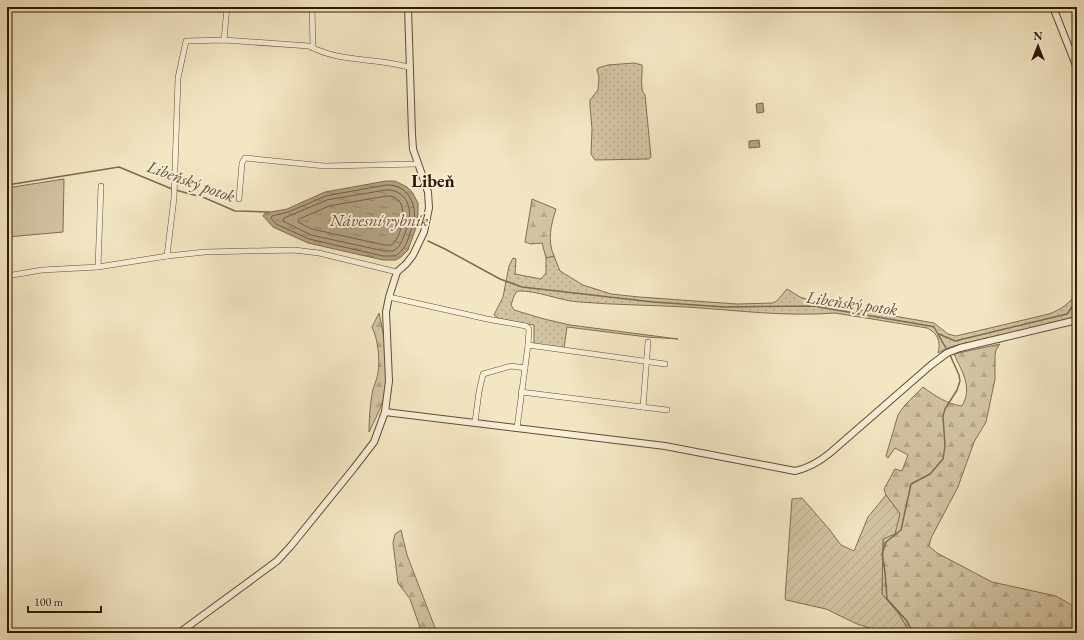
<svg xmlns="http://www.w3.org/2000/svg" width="1084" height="640" font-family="'EB Garamond',serif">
  <defs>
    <pattern id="grass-dots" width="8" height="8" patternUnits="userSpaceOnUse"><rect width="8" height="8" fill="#d2c4a3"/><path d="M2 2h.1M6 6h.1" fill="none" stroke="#b5a88b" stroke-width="1.8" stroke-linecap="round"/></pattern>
    <pattern id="forest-firs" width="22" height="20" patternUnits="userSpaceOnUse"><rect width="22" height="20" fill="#d2c4a3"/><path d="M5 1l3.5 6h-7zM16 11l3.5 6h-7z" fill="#b5a88b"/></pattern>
    <pattern id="garden-furrows" width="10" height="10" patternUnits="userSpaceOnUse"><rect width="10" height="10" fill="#d2c4a3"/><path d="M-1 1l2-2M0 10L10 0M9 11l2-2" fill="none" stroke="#b5a88b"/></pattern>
    <pattern id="water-ripples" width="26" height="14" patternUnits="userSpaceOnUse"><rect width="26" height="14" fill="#b2a182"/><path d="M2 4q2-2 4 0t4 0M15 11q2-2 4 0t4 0" fill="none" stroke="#918268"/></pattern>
  </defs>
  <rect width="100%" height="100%" fill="#f3e7c3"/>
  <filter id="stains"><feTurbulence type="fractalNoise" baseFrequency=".005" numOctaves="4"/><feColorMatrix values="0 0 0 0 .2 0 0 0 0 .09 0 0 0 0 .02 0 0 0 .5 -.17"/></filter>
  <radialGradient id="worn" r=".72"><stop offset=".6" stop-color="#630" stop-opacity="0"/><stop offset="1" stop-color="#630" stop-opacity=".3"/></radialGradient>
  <g fill="url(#grass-dots)" stroke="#826e54">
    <path d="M 634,63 L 642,65 C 643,74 639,89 645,95 L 651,157 L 649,159 L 595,160 L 591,154 L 592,129 L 590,106 L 590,100 L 598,90 L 599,77 L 597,70 L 598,68 L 608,65 Z"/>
    <path d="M 554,256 L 560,271 L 583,285 L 611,294 L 639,297 L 737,304 L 773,303 L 777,301 L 787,289 L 800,297 L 815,302 L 934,323 L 948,334 L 956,336 L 1049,314 C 1062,309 1069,304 1077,292 L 1077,317 L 950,347 L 938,353 C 941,342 938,333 927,328 L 835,313 C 785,317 735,310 686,307 C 651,305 615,305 580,302 C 559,301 538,290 517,291 L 514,296 L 511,305 L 514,310 L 544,319 L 570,325 L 678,339 L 647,337 L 567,327 L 564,348 L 534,344 L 534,325 L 500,319 L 494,315 L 503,297 L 509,266 L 513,258 L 516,259 L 515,274 L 541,279 L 546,273 L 546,258 Z"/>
  </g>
  <g fill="url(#forest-firs)" stroke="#826e54">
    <path d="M 532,199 L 556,209 C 551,225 547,240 554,256 L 546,258 L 542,243 L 531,244 L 525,242 Z"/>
    <path d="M 379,313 C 385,339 390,374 383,400 C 380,411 374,421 369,432 C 369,419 370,407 372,394 C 373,387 377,380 378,373 C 380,359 378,339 372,327 Z"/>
    <path d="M 1000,344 L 996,350 L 995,355 L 995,379 L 986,422 L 974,442 L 958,487 L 931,538 L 929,546 L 937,553 L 992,582 L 1056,596 L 1077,608 L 1077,633 C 1068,633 1057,634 1048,633 C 1033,631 1018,624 1004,633 L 903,633 L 907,628 L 899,614 L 882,594 L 883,539 L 900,514 L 886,495 L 884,489 L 895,469 L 902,471 L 908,455 L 895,448 L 888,458 L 886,456 L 898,415 L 905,405 L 923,387 C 935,396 947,404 962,406 C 973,387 962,372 954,354 Z"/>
    <path d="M 401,530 L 407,555 L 437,633 L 422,633 L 410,599 L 398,583 L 393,543 L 395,534 Z"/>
  </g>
  <path fill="#d2c4a3" stroke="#826e54" d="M 64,179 L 63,232 L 7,237 L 7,188 Z"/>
  <path fill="url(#garden-furrows)" stroke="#826e54" d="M 886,495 L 900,514 L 895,534 L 883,539 L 882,594 L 899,614 L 907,628 L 903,633 L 886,633 L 857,624 L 826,609 L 786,600 L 785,598 L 792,499 L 802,498 L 829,529 L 841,545 L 854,551 L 868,517 Z"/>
  <g fill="url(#water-ripples)" stroke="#7f6a50">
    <path d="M 763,103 L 764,112 L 757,113 L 756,104 Z"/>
    <path d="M 759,140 L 760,147 L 749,148 L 749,141 Z"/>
    <path d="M 386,181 L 395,181 L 407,187 L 412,192 L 418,203 L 418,222 L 408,250 L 401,257 L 396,260 L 383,260 L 308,243 L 273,227 L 263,216 L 265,213 L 287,209 L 325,192 Z"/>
  </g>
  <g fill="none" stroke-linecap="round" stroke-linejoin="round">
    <g stroke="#725c44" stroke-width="1">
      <path d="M 386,185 C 406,184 417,202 414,221 C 414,225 411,230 410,233 C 407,243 404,251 395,256 L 383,256 L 309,239 L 276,224 L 271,218 L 272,216 L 288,212 L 326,196 Z"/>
      <path d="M 386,190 C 404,189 412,205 409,221 C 409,225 406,229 405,233 C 402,240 401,247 393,251 L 384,251 L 311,235 L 283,221 L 284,218 L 327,200 Z"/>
      <path d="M 387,196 C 412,195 403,235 392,245 L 384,245 L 312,229 L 298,222 L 299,219 L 329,206 Z"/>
    </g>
    <g stroke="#7f6a50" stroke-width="1.5">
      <path d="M 7,185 L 119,167 L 172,189 L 205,198 L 235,211 L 269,212"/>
      <path d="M 428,241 L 445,249 L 500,279 L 522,287 L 653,302 L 725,307 L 813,306 L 930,326 L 934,327 L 947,350"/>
      <path d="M 939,334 L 955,341 L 1067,314 L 1077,300"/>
      <path d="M 913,633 L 907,621 L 887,599 L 885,572 L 882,554 L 886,542 L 901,530 L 911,484 L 930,474 L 943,459 L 945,446 L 943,416 L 945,409 L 957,390 L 960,381 L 959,375 L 950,355"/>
    </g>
    <defs>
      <g id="minor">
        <path d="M 312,7 L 313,48"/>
        <path d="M 224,40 L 227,7"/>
        <path d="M 239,199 L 242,163 L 245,158 L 325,166 L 418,164"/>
        <path d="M 167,256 L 174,198 L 178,78 L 186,41 L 224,40 L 309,46 C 334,59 355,58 382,62 C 391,63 400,65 409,67"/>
        <path d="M 98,267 L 101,186"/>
        <path d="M 7,276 L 42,270 L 98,267 L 167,256 L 205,252 L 294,250 L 319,253 L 397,272"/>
        <path d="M 389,297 L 487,319 L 526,326 L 529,329 L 528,345 L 517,428"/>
        <path d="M 528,345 L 665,364"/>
        <path d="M 521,392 L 667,410"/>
        <path d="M 643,407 L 648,342"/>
        <path d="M 475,422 L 479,392 L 483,374 L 511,366 L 525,368"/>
      </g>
      <g id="tertiary">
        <path d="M 1053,7 L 1077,68"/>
        <path d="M 385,412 L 665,446 L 795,471 C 809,468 819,462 830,453 L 931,365 L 947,353 L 960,348 L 1077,320"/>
        <path d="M 179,633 L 277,561 L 290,547 L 354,468 L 374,442 L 385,412 L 389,381 L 386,312 L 389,297 L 397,272 L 406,264 L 413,255 L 424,232 L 429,208 L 428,192 L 413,149 L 412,134 L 408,7"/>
      </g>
    </defs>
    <use href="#minor" stroke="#634c34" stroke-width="6"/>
    <use href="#tertiary" stroke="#634c34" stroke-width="8"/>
    <use href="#minor" stroke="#f7efd8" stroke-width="5"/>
    <use href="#tertiary" stroke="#f7efd8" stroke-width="6"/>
  </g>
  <g text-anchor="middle" stroke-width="4" stroke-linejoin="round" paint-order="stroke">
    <g font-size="17" font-style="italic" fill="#664f37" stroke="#f7efd8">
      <text transform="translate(191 181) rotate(20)" y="6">Libeňský potok</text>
      <text x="379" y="226">Návesní rybník</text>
      <text transform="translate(852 303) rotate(8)" y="6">Libeňský potok</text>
    </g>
    <g font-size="18" font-weight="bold" fill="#331805" stroke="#f7efd8">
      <text x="433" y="187">Libeň</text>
    </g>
  </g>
  <rect width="1084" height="640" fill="none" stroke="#f3e7c3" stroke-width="24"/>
  <rect x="8" y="8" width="1068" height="624" fill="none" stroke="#331805" stroke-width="2"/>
  <rect x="12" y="12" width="1060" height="616" fill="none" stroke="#331805"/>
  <g transform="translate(1038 46)" stroke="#f7efd8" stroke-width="3" paint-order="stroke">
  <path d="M0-3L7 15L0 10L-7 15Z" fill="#331805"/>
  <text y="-6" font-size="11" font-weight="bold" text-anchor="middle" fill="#331805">N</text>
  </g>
  <path d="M28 606v6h73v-6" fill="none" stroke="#331805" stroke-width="2"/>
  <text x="34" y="606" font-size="12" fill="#331805" stroke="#f7efd8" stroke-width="3" paint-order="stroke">100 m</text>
  <rect width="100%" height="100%" filter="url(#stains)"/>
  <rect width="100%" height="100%" fill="url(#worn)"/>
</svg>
